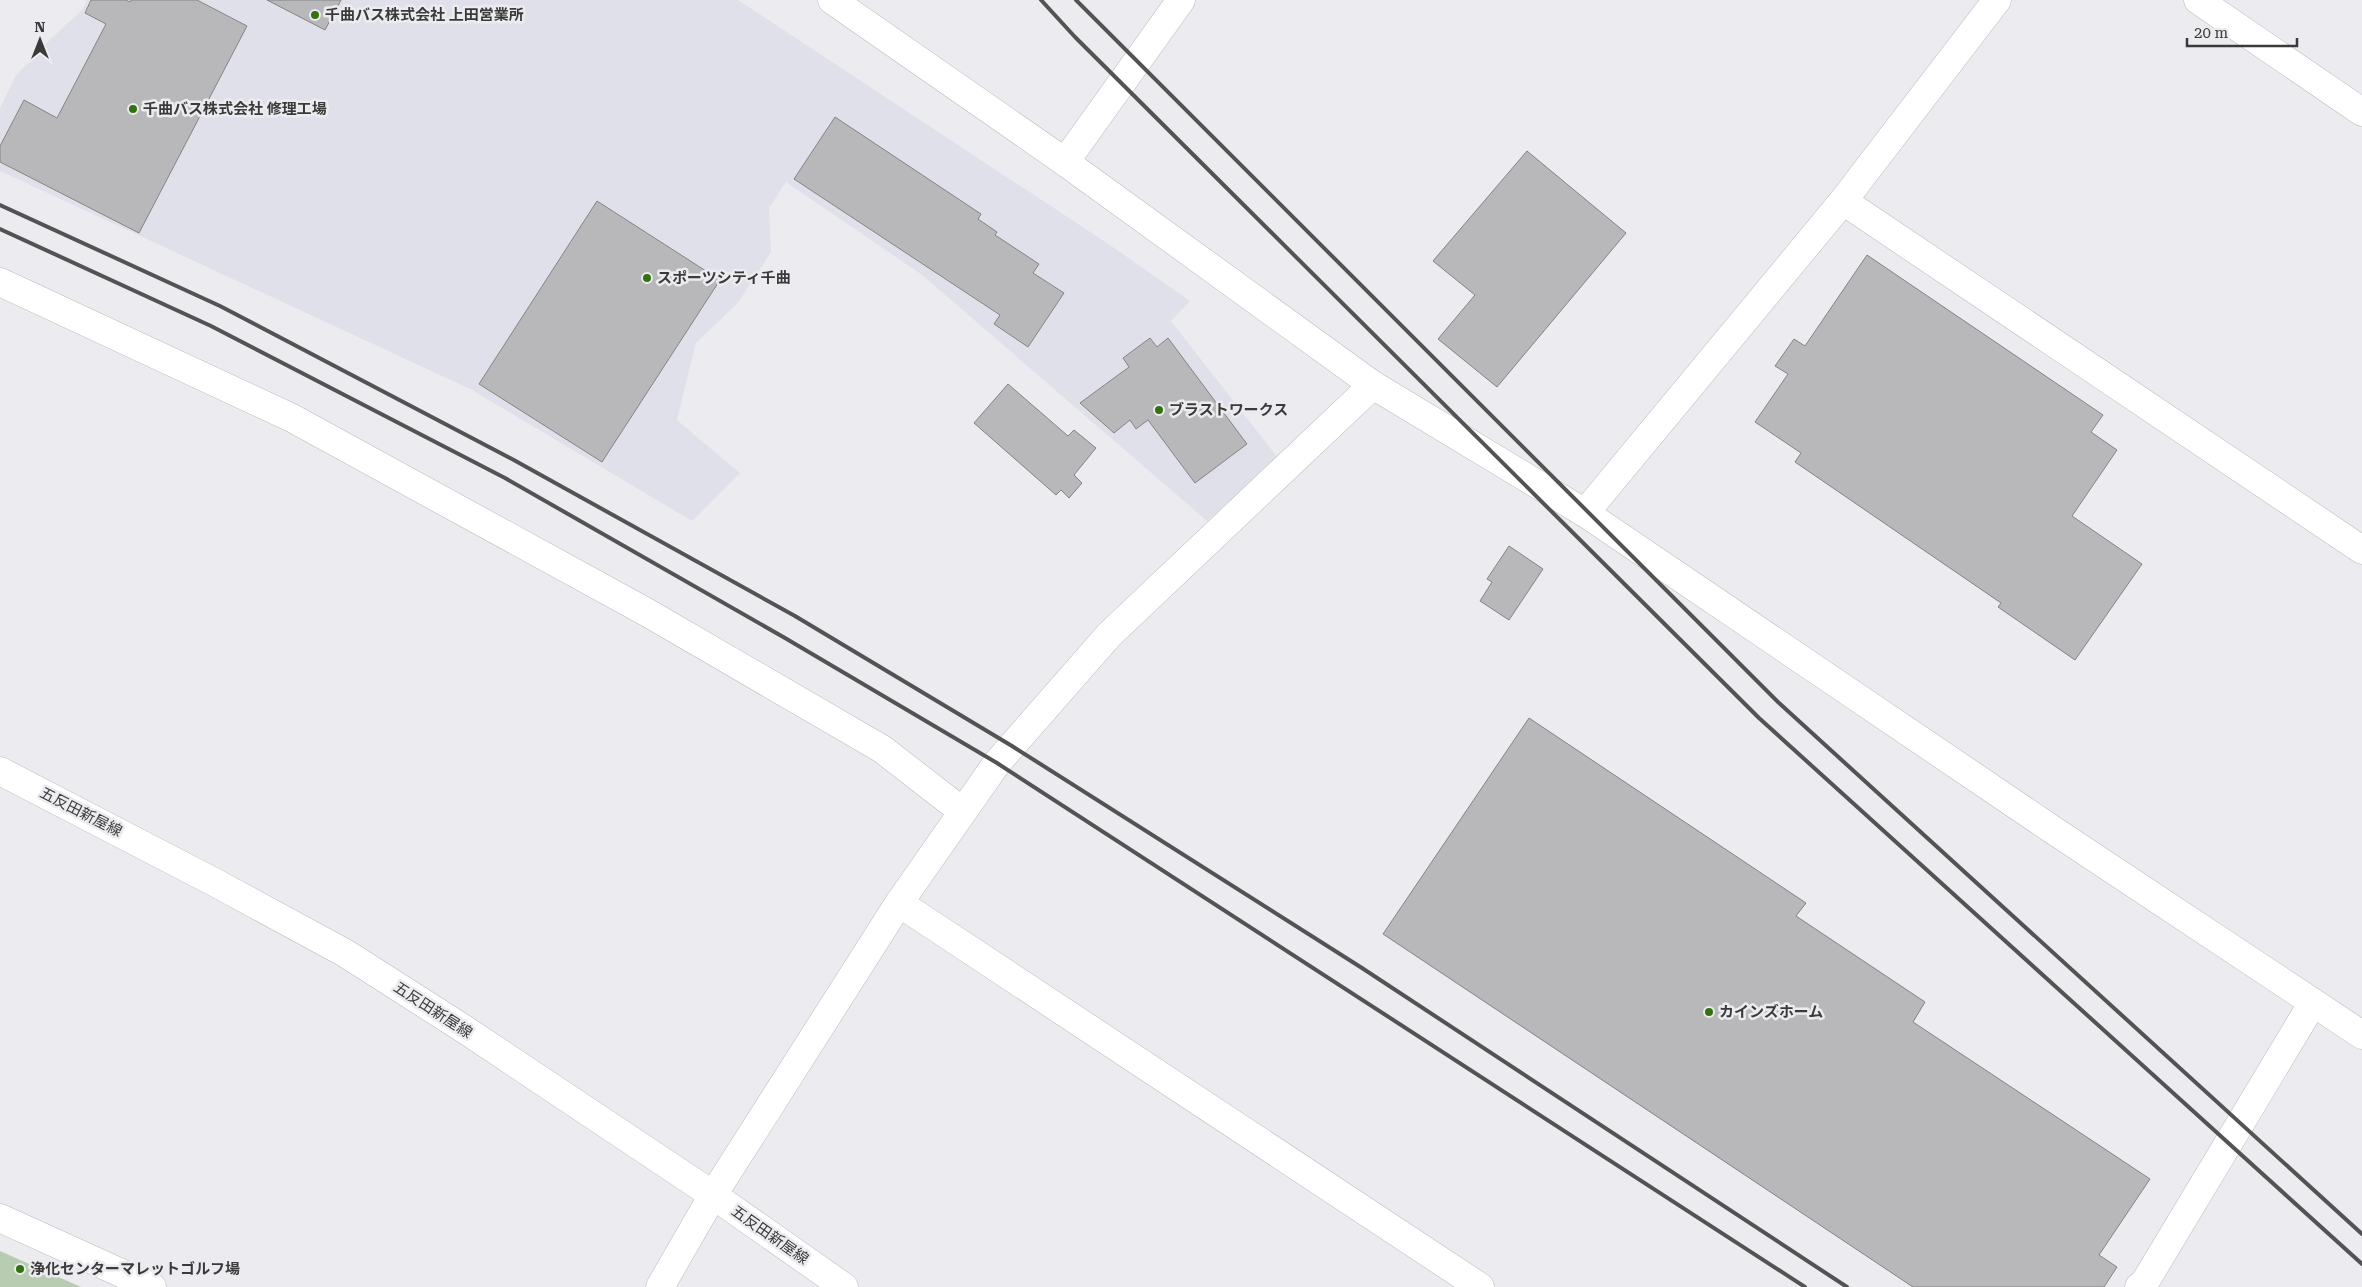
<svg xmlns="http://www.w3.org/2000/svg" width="2362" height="1287" font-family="'Roboto Serif','Noto Sans JP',serif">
  <rect width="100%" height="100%" fill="#ececf0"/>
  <path fill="#e0e0ea" d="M 87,0 L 738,0 L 1110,245 L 1190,301 L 1171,321 L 1278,458 L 1207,521 L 922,275 L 786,182 L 769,208 L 771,252 L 737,304 L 696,343 L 677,420 L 740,473 L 692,521 L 470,389 L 0,171 L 0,108 L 15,77 L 41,48 L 82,10 Z"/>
  <path fill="#b7ccb0" d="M 0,1251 L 81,1287 L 0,1287 Z"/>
  <g fill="#b8b8bb" stroke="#848487">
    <path d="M 91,0 L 126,0 L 130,2 L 131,0 L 197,0 L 247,26 L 139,233 L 0,162 L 0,146 L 24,100 L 57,118 L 106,24 L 85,13 Z"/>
    <path d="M 267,0 L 341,0 L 325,30 Z"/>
    <path d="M 835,117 L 981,214 L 978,219 L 997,232 L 995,235 L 1039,264 L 1033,273 L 1064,293 L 1028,347 L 994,324 L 1000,315 L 794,179 Z"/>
    <path d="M 1527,151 L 1626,233 L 1497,387 L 1438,339 L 1475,295 L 1433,261 Z"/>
    <path d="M 597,201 L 720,280 L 602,462 L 479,384 Z"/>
    <path d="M 1867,255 L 2103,415 L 2091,432 L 2117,450 L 2072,516 L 2142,564 L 2075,660 L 1998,607 L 2001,603 L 1795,462 L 1801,453 L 1755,422 L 1788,374 L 1775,366 L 1794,339 L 1805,346 Z"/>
    <path d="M 1150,338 L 1157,347 L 1168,338 L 1247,444 L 1195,483 L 1148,420 L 1136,429 L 1130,420 L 1114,433 L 1080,403 L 1129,367 L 1123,358 Z"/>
    <path d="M 1008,384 L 1068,436 L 1074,430 L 1096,448 L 1074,475 L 1082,483 L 1069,498 L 1061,490 L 1056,495 L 974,423 Z"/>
    <path d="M 1509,546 L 1543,569 L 1509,620 L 1480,601 L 1492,582 L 1487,579 Z"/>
    <path d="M 1529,718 L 1806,903 L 1796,916 L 1925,1002 L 1913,1022 L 2150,1179 L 2099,1255 L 2117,1267 L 2104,1287 L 1913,1287 L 1383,934 Z"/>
  </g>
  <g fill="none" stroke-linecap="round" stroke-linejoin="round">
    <defs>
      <g id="minor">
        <path d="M 1065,162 L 1181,0"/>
        <path d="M 1843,201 L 2362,550"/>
        <path d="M 0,282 L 292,418 L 648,613 L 882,749 L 962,811"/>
        <path d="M 899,903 L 1480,1287"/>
        <path d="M 2139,1287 L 2145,1282 L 2312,1004"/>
      </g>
      <g id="tertiary">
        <path d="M 832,0 L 1065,162 L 1373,385 L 1585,513 L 2053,830 L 2362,1035"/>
        <path d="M 2198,0 L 2362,112"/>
        <path d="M 1585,513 L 1843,201 L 1997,0"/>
        <path d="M 0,771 L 214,882 L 345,953 L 464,1029 L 713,1195 L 844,1287"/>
        <path d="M 0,1218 L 152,1287"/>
        <path d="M 660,1287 L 713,1195 L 899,903 L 997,763 L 1109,635 L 1373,385"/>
      </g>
    </defs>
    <use href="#minor" stroke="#bababe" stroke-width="29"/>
    <use href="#tertiary" stroke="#bababe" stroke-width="29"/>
    <use href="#minor" stroke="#fff" stroke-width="28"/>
    <use href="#tertiary" stroke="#fff" stroke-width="28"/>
    <g stroke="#535354" stroke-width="4">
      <path d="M 1041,0 L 1075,37 L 1759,718 L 2362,1264"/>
      <path d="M 1076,0 L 1778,702 L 2362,1234"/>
      <path d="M 0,205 L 220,306 L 512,459 L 795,616 L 1012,746 L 1362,968 L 1847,1287"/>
      <path d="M 0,229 L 211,326 L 505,478 L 785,638 L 997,763 L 1805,1287"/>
    </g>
  </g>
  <g fill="#32730f" stroke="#ececf0" stroke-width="2">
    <circle cx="315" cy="15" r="5"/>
    <circle cx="133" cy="109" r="5"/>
    <circle cx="647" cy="278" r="5"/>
    <circle cx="1159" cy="410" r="5"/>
    <circle cx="1709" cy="1012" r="5"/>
    <circle cx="20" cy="1269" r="5"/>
  </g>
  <g text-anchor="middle" stroke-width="5" stroke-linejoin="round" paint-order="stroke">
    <g font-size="15" font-weight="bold" fill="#3a3a3b" stroke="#ececf0" text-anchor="start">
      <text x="325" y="20">千曲バス株式会社 上田営業所</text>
      <text x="143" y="114">千曲バス株式会社 修理工場</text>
      <text x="657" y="283">スポーツシティ千曲</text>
      <text x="1169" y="415">ブラストワークス</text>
      <text x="1719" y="1017">カインズホーム</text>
      <text x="30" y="1274">浄化センターマレットゴルフ場</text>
    </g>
    <g font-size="15" fill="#3a3a3b" stroke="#ececf0">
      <text transform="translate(81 812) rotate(27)" y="5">五反田新屋線</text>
      <text transform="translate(433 1010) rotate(33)" y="5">五反田新屋線</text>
      <text transform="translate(770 1235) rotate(35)" y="5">五反田新屋線</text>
    </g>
  </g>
  <g transform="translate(40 40)" stroke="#ececf0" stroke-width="4" paint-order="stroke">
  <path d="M0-4L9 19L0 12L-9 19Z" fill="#3a3a3b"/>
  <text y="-8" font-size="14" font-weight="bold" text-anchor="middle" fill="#3a3a3b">N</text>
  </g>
  <path d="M2187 38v8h110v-8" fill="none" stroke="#3a3a3b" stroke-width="2.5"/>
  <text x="2194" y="38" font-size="15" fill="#3a3a3b" stroke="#ececf0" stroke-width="4" paint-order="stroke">20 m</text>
</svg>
